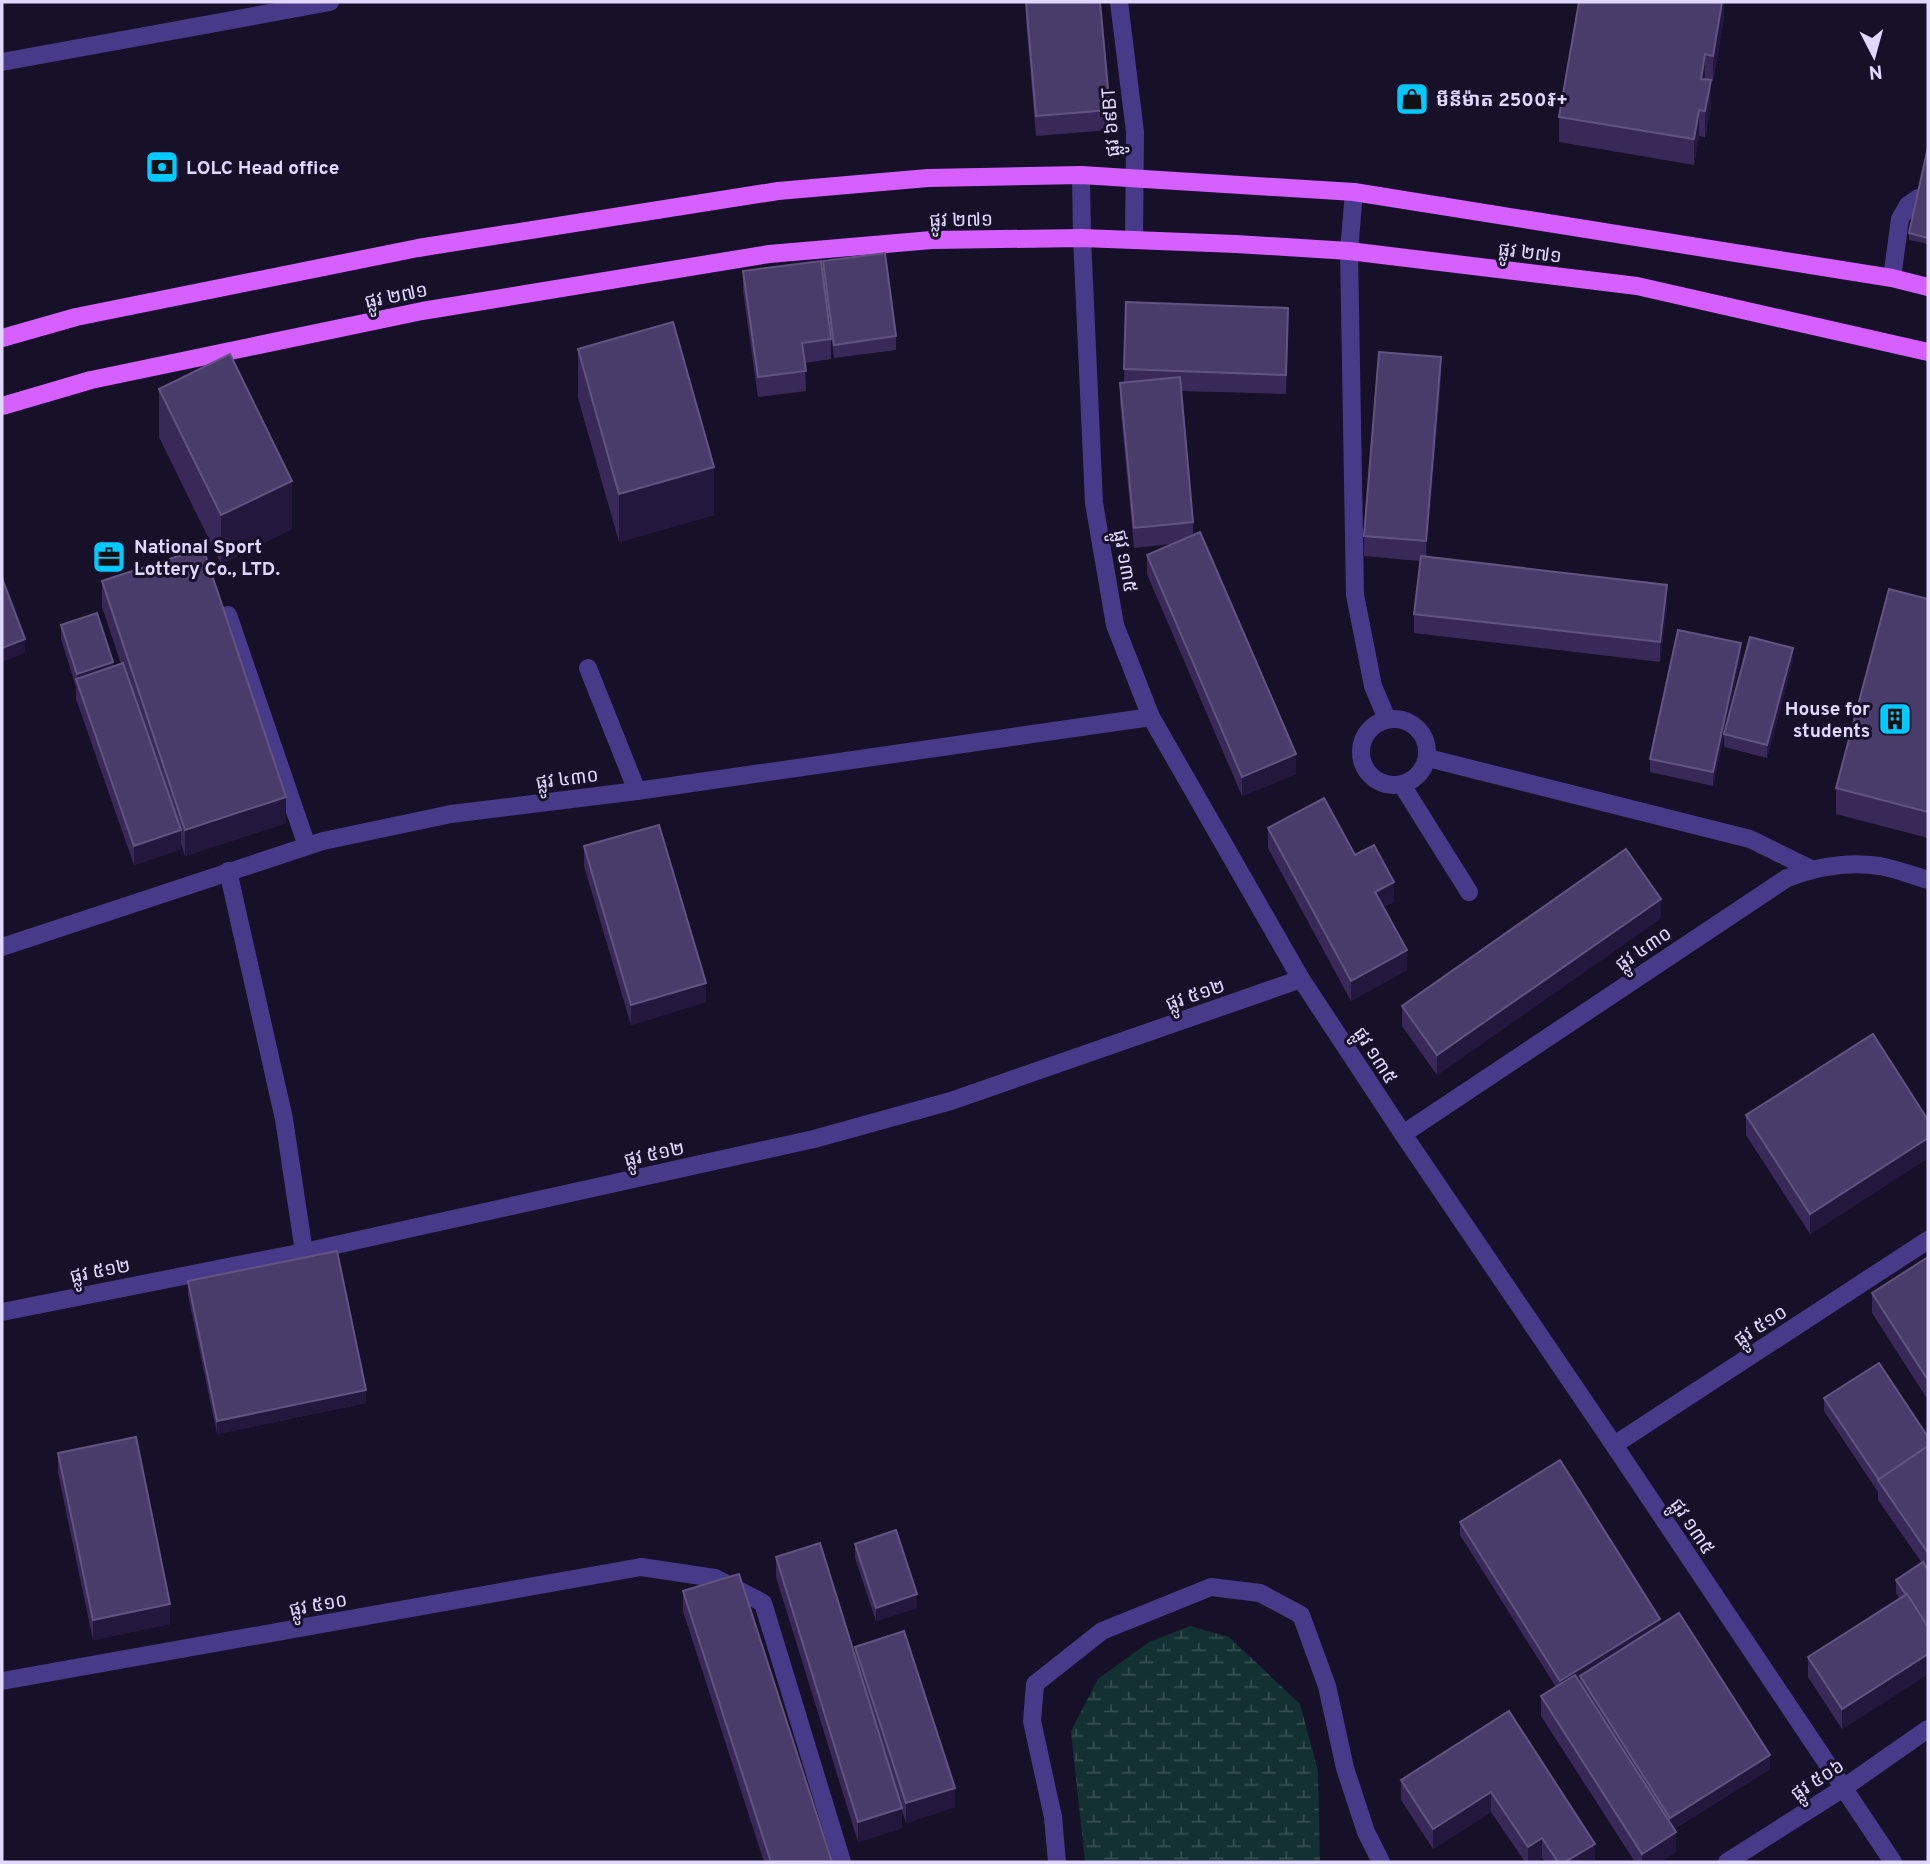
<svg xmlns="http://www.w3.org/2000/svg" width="1930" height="1864" font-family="Overpass,'Noto Sans Khmer',sans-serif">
  <defs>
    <pattern id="wetland-marsh" width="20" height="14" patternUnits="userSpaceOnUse" patternTransform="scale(1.75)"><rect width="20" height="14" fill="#133133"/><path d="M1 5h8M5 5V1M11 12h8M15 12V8" fill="none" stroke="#354e52"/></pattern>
  </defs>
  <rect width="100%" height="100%" fill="#171029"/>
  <path fill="url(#wetland-marsh)" d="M 1190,1626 L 1229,1637 L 1300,1704 L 1318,1771 L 1320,1862 L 1085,1862 L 1071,1731 L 1098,1679 L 1149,1642 Z"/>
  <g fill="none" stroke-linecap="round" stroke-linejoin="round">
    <g stroke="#473b89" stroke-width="18">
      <path d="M 1354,192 L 1349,251 L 1355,595 L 1373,686 L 1387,719"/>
      <path d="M 1892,278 L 1900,219 L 1908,205 L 1918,198"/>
      <path d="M 228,615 L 307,846"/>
      <path d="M 588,668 L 637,791"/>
      <circle cx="1394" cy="752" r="33"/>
      <path d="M 1428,758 L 1750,839 L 1811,869"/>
      <path d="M 1402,785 L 1469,892"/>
      <path d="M 641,1567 L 715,1578 L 763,1603 L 842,1862"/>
    </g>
    <g stroke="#473b89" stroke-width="18">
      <path d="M 2,62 L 330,2"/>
      <path d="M 228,871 L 284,1119 L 304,1252"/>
      <path d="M 2,947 L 323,841 L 451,814 L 637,791 L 1151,717"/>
      <path d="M 1403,1134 L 1614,1445 L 1893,1862"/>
      <path d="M 2,1312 L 304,1252 L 814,1139 L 951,1101 L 1301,979"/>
      <path d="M 1614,1445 L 1928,1240"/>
      <path d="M 2,1681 L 641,1567"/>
      <path d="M 1057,1862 L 1053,1817 L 1032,1721 L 1035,1684 L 1102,1631 L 1211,1587 L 1260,1593 L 1301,1615 L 1327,1686 L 1345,1768 L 1366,1832 L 1381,1862"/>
      <path d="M 1727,1862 L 1842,1789 L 1928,1729"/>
    </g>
    <g stroke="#473b89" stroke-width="18">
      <path d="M 1119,2 L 1135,132 L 1134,240"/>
      <path d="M 1081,175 L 1082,238 L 1094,503 L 1115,625 L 1151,717 L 1301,979 L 1403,1134 L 1787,878 C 1816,867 1849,861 1880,866 C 1896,869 1912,875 1928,880"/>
    </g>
    <g stroke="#d65fff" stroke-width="18">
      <path d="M 2,338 L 76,317 L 418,248 L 778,191 L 928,178 L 1081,175 L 1354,192 L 1892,278 L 1928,287"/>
      <path d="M 2,406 L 91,380 L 422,311 L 769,254 L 932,240 L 1082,238 L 1236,244 L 1349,251 L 1637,286 L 1928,352"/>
    </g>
  </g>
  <g fill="#382958">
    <path d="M 1026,2 L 1110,110 L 1110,130 L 1036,136 L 1026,21 Z"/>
    <path d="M 1724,2 L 1724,18 L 1713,81 L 1711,81 L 1711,106 L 1705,137 L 1699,136 L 1694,165 L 1559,142 L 1559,117 Z"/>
    <path d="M 1928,147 L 1928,244 L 1909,240 L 1909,233 Z"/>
    <path d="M 823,261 L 896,336 L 896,350 L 834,358 L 823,274 Z"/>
    <path d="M 743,271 L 831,339 L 831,359 L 805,363 L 806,391 L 758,397 L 743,291 Z"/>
    <path d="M 1126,302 L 1288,328 L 1286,394 L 1181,391 L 1193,522 L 1193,535 L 1296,774 L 1242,796 L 1147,574 L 1147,555 L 1172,544 L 1134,548 L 1120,403 L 1120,383 L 1124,382 Z"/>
    <path d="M 578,349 L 714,515 L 619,542 L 578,398 Z"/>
    <path d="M 1441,377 L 1426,557 L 1667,605 L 1660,662 L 1414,633 L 1414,614 L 1420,561 L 1364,556 L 1364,536 Z"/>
    <path d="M 159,389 L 292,529 L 221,564 L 159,437 Z"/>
    <path d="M 102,581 L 286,823 L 185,856 L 181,844 L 181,849 L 134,865 L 76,699 L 76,687 L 61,639 L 61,625 L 113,667 L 121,664 L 102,607 Z"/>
    <path d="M 1928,599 L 1928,838 L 1836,814 L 1836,788 Z"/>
    <path d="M 1741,656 L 1726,726 L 1793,661 L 1767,758 L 1724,747 L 1724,735 L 1713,786 L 1650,772 L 1650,759 Z"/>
    <path d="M 1268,828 L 1355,855 L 1394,902 L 1384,907 L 1407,970 L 1351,1001 L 1268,848 Z"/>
    <path d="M 584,846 L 706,1002 L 631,1025 L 584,866 Z"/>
    <path d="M 1661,918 L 1437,1075 L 1402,1026 L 1402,1006 Z"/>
    <path d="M 1746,1115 L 1928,1120 L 1928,1158 L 1810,1234 L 1746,1135 Z"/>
    <path d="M 1928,1257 L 1928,1400 L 1872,1313 L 1872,1293 Z"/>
    <path d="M 188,1281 L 366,1403 L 217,1434 L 188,1295 Z"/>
    <path d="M 1824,1398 L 1928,1437 L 1928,1674 L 1842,1729 L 1808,1677 L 1808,1657 L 1900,1599 L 1896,1593 L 1896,1580 L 1922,1563 L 1878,1500 L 1878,1492 L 1824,1411 Z"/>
    <path d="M 58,1453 L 170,1624 L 93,1640 L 58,1473 Z"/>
    <path d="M 1460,1522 L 1660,1625 L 1770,1769 L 1674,1829 L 1676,1852 L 1660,1862 L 1635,1862 L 1541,1716 L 1541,1696 L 1556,1687 L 1460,1535 Z"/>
    <path d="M 855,1544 L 917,1608 L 876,1621 L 855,1558 Z"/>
    <path d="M 776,1557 L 855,1658 L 855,1647 L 955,1807 L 906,1823 L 902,1811 L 902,1828 L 858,1842 L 776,1577 Z"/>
    <path d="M 683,1591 L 832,1862 L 764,1862 L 683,1611 Z"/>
    <path d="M 1509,1711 L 1595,1862 L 1545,1862 L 1542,1858 L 1535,1862 L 1525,1862 L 1491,1812 L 1433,1849 L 1401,1800 L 1401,1780 Z"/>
  </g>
  <g fill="#23173d">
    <path d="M 1722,2 L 1724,2 L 1724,18 L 1713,81 L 1713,56 Z"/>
    <path d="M 1705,54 L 1705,80 L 1701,79 Z"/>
    <path d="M 1711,80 L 1711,106 L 1705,137 L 1705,111 Z"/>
    <path d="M 1699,110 L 1699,136 L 1694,165 L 1694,139 Z"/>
    <path d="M 1441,357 L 1441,377 L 1426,561 L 1426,541 Z"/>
    <path d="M 714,467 L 714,515 L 619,542 L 619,494 Z"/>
    <path d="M 292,481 L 292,529 L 221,564 L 221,515 Z"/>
    <path d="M 1667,585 L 1667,605 L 1660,662 L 1660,642 Z"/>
    <path d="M 25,639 L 25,653 L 2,662 L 2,648 Z"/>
    <path d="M 1741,643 L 1741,656 L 1713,786 L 1713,772 Z"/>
    <path d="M 1793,648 L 1793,661 L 1767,758 L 1767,745 Z"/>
    <path d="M 113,662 L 113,675 L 77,679 L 77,674 Z"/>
    <path d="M 1296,754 L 1296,774 L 1242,796 L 1242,777 Z"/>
    <path d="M 286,797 L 286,823 L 185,856 L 185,830 Z"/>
    <path d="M 181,830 L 181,849 L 134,865 L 134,846 Z"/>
    <path d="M 1394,882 L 1394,902 L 1375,912 L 1375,892 Z"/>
    <path d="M 1661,899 L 1661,918 L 1437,1075 L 1437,1055 Z"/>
    <path d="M 1407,950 L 1407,970 L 1351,1001 L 1351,981 Z"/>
    <path d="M 706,983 L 706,1002 L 631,1025 L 631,1005 Z"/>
    <path d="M 1928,1138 L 1928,1158 L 1810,1234 L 1810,1214 Z"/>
    <path d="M 366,1390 L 366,1403 L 217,1434 L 217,1421 Z"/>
    <path d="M 917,1594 L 917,1608 L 876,1621 L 876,1608 Z"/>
    <path d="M 170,1604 L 170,1624 L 93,1640 L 93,1620 Z"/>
    <path d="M 1660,1619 L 1660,1632 L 1580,1676 L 1580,1682 L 1560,1694 L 1560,1681 Z"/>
    <path d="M 1928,1654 L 1928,1674 L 1842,1729 L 1842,1709 Z"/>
    <path d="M 1770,1755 L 1770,1769 L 1670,1831 L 1670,1818 Z"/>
    <path d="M 955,1788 L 955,1807 L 906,1823 L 906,1803 Z"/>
    <path d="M 1491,1792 L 1491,1812 L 1433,1849 L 1433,1829 Z"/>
    <path d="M 902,1808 L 902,1828 L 858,1842 L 858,1822 Z"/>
    <path d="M 1676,1832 L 1676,1852 L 1660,1862 L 1642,1862 L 1642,1854 Z"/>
    <path d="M 1542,1838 L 1542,1858 L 1535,1862 L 1528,1862 L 1528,1847 Z"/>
    <path d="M 1595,1844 L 1595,1862 L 1565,1862 Z"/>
  </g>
  <g fill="#4a3c6a" stroke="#625481" stroke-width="2">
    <path d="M 1026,2 L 1100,2 L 1110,110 L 1036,116 Z"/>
    <path d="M 1579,2 L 1722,2 L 1713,56 L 1705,54 L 1701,79 L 1711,80 L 1705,111 L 1699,110 L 1694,139 L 1559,117 Z"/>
    <path d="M 1928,147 L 1928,238 L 1909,233 Z"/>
    <path d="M 885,253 L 896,336 L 834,345 L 823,261 Z"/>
    <path d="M 821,261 L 831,339 L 802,343 L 806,371 L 758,377 L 743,271 Z"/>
    <path d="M 1126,302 L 1288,308 L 1286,375 L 1124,369 Z"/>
    <path d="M 673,322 L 714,467 L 619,494 L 578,349 Z"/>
    <path d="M 1379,352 L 1441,357 L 1426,541 L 1364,536 Z"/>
    <path d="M 230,354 L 292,481 L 221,515 L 159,389 Z"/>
    <path d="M 1180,377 L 1193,522 L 1134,528 L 1120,383 Z"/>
    <path d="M 1200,532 L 1296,754 L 1242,777 L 1147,555 Z"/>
    <path d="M 203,548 L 286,797 L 185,830 L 102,581 Z"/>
    <path d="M 1421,556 L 1667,585 L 1660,642 L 1414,614 Z"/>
    <path d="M 2,578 L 25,639 L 2,648 Z"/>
    <path d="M 1889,589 L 1928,599 L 1928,812 L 1836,788 Z"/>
    <path d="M 97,613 L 113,662 L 77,674 L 61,625 Z"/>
    <path d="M 1678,630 L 1741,643 L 1713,772 L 1650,759 Z"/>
    <path d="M 1750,637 L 1793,648 L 1767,745 L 1724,734 Z"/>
    <path d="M 123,663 L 181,830 L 134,846 L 76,679 Z"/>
    <path d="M 1324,798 L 1355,855 L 1374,845 L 1394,882 L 1375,892 L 1407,950 L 1351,981 L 1268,828 Z"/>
    <path d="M 659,825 L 706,983 L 631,1005 L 584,846 Z"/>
    <path d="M 1626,849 L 1661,899 L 1437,1055 L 1402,1006 Z"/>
    <path d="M 1873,1034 L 1928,1120 L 1928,1138 L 1810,1214 L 1746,1115 Z"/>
    <path d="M 337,1251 L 366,1390 L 217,1421 L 188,1281 Z"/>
    <path d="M 1928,1257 L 1928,1380 L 1872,1293 Z"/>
    <path d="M 1879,1363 L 1928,1437 L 1928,1446 L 1879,1480 L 1824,1398 Z"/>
    <path d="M 136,1437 L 170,1604 L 93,1620 L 58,1453 Z"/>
    <path d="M 1928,1446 L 1928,1553 L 1878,1480 Z"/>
    <path d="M 1560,1460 L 1660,1619 L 1560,1681 L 1460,1522 Z"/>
    <path d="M 896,1530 L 917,1594 L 876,1608 L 855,1544 Z"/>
    <path d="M 820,1543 L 902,1808 L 858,1822 L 776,1557 Z"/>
    <path d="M 1923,1562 L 1928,1570 L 1928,1627 L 1907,1594 L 1906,1595 L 1896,1580 Z"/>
    <path d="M 739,1574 L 832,1862 L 771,1862 L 683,1591 Z"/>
    <path d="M 1907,1594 L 1928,1627 L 1928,1654 L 1842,1709 L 1808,1657 Z"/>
    <path d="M 1679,1613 L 1770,1755 L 1670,1818 L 1580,1676 Z"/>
    <path d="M 904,1631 L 955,1788 L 906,1803 L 855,1647 Z"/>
    <path d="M 1575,1675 L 1676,1832 L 1642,1854 L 1541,1696 Z"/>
    <path d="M 1509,1711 L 1595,1844 L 1565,1862 L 1558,1862 L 1542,1838 L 1528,1847 L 1491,1792 L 1433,1829 L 1401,1780 Z"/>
  </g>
  <defs>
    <symbol id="shop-square" viewBox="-11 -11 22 22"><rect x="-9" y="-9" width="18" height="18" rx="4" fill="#04c9ff" stroke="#171029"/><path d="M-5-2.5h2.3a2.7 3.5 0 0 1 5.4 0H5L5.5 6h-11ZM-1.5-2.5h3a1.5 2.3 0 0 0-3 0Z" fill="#111"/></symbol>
    <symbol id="bank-square" viewBox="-11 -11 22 22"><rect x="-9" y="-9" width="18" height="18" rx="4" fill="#04c9ff" stroke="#171029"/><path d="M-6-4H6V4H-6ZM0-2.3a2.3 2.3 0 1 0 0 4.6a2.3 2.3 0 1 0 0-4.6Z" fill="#111"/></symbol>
    <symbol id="office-square" viewBox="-11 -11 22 22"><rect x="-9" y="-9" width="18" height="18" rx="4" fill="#04c9ff" stroke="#171029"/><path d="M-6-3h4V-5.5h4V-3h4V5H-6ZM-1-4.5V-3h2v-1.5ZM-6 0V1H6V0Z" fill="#111"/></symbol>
    <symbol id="building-square" viewBox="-11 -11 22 22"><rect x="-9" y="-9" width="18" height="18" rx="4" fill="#04c9ff" stroke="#171029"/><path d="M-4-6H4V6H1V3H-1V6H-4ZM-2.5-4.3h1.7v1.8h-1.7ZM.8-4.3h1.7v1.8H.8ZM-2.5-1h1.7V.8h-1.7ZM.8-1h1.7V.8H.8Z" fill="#111"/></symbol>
  </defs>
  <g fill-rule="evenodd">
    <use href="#shop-square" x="1393" y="80" width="38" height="38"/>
    <use href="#bank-square" x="143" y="148" width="38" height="38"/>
    <use href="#office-square" x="90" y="538" width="38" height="38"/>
    <use href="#building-square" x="1876" y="700" width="38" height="38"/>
  </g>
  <g text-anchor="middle" stroke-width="6" stroke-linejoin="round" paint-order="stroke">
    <g font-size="19" font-weight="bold" fill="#e1d8ff" stroke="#171029" text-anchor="start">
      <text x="1436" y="106">មីនីម៉ាត 2500៛+</text>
      <text x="186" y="174">LOLC Head office</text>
      <text x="134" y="553">National Sport<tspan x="134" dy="22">Lottery Co., LTD.</tspan></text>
      <text x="1870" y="715" text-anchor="end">House for<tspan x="1870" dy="22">students</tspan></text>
    </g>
    <g font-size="19" fill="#e1d8ff" stroke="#171029">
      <text transform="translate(1110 122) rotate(-94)" y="7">ផ្លូវ ៦៩BT</text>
      <text transform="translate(961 219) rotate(-1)" y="7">ផ្លូវ ២៧១</text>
      <text transform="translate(1530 252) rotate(7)" y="7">ផ្លូវ ២៧១</text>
      <text transform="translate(396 295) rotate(-11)" y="7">ផ្លូវ ២៧១</text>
      <text transform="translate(1126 561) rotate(80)" y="7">ផ្លូវ ១៣៥</text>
      <text transform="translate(567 778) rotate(-7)" y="7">ផ្លូវ ៤៣០</text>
      <text transform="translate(1643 948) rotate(-34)" y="7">ផ្លូវ ៤៣០</text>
      <text transform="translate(1195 994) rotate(-19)" y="7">ផ្លូវ ៥១២</text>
      <text transform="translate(1376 1055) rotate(57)" y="7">ផ្លូវ ១៣៥</text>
      <text transform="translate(654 1153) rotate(-12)" y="7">ផ្លូវ ៥១២</text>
      <text transform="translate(100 1270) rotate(-11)" y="7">ផ្លូវ ៥១២</text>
      <text transform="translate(1760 1325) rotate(-33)" y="7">ផ្លូវ ៥១០</text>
      <text transform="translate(1693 1526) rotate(56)" y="7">ផ្លូវ ១៣៥</text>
      <text transform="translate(318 1604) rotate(-10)" y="7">ផ្លូវ ៥១០</text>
      <text transform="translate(1817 1779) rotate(-33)" y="7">ផ្លូវ ៥០៦</text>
    </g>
  </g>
  <rect width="1930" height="1864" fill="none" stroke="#e1d8ff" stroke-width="7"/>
  <g transform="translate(1874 56) rotate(174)" stroke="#171029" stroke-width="5" paint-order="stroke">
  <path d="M0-5L12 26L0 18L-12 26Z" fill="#e1d8ff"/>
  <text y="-10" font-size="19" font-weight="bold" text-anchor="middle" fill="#e1d8ff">N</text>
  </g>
</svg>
